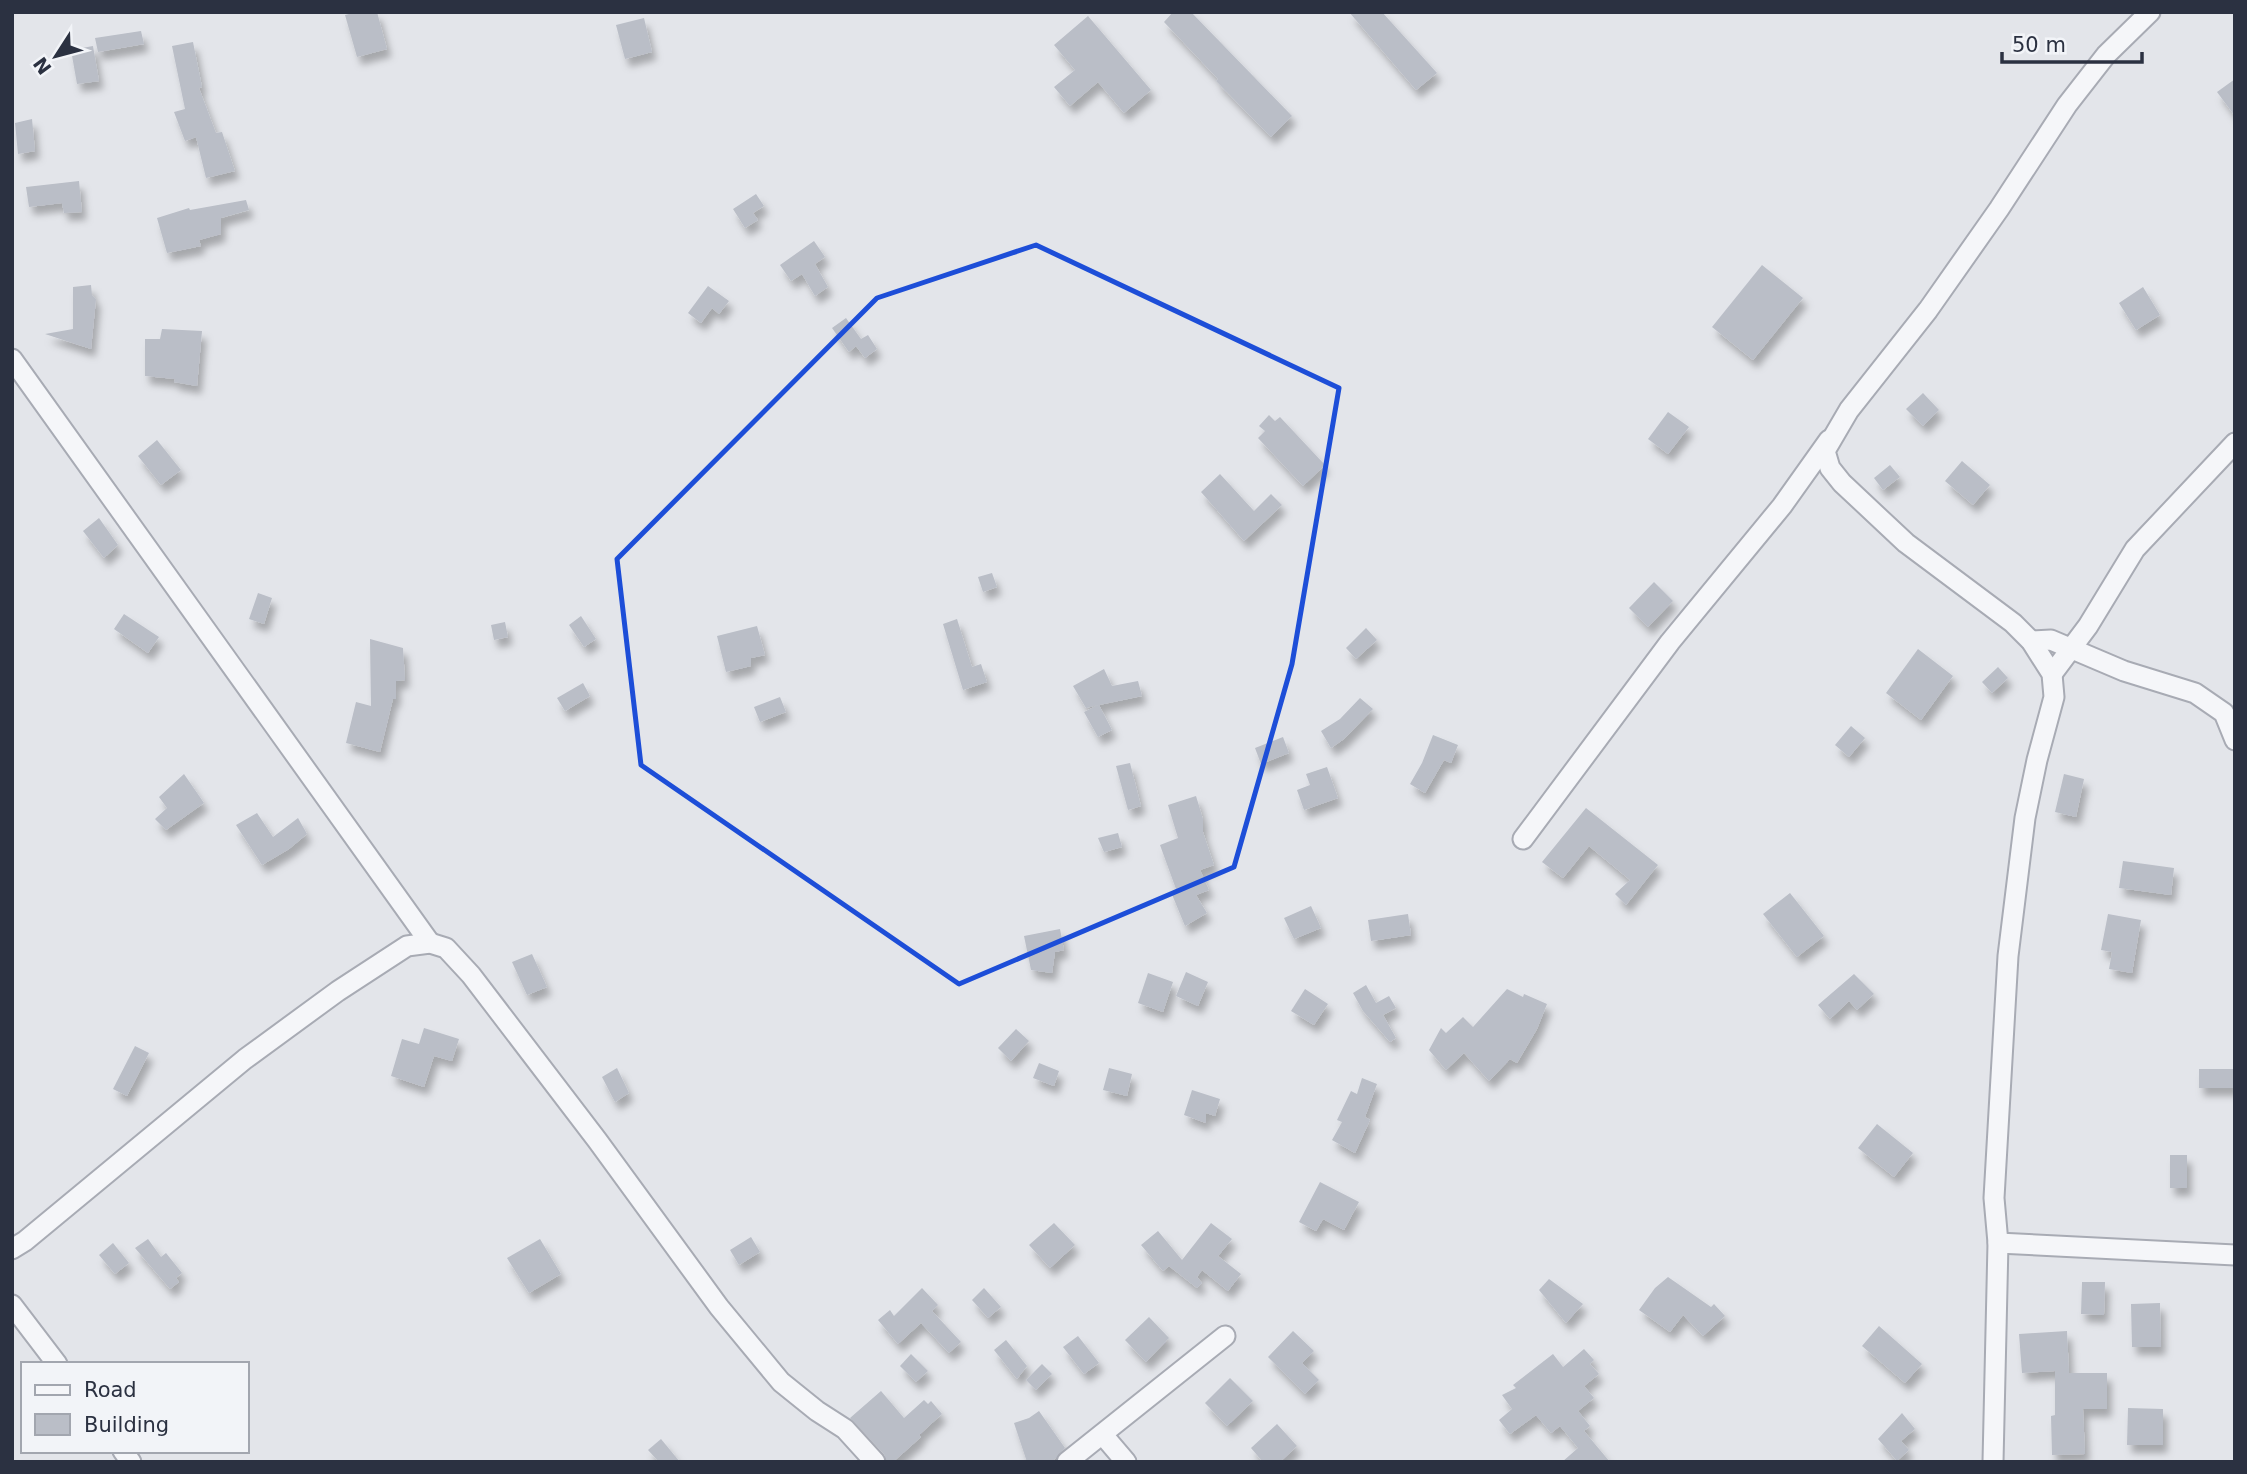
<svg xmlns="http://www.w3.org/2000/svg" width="2247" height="1474" font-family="'DejaVu Sans',sans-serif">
  <defs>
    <filter id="shadow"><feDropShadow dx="4.5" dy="8" stdDeviation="3.5" flood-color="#0004"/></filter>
  </defs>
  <rect width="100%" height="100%" fill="#e3e5ea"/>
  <g fill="#babec7" filter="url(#shadow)">
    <path d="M 357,12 L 377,12 L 387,49 L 357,57 L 345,15 Z"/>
    <path d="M 1173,12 L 1191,12 L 1292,116 L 1271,137 L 1216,81 L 1218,79 L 1164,22 Z"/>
    <path d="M 1349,12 L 1382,12 L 1437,73 L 1416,90 Z"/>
    <path d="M 1088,16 L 1151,90 L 1124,113 L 1098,82 L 1070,106 L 1054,87 L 1075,70 L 1054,45 Z"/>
    <path d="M 644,18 L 652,52 L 625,59 L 616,25 Z"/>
    <path d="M 141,31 L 144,44 L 98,52 L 95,38 Z"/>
    <path d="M 193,42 L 202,87 L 199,88 L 216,133 L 222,132 L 235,171 L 206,178 L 196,137 L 185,141 L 174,112 L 185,109 L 172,46 Z"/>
    <path d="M 93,46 L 99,81 L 77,84 L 71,50 Z"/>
    <path d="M 2235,79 L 2235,116 L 2217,92 Z"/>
    <path d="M 32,119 L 35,151 L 18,154 L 15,123 Z"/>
    <path d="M 79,181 L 82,212 L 64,213 L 62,203 L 29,207 L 26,187 Z"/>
    <path d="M 756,194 L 764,206 L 753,213 L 758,220 L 745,228 L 733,209 Z"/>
    <path d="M 246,200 L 249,210 L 221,218 L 221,234 L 199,240 L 201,246 L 167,253 L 157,218 L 189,208 L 190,210 Z"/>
    <path d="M 814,241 L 825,257 L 815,264 L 828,287 L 815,296 L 802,274 L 791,281 L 780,265 Z"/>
    <path d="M 1762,265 L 1803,298 L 1753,360 L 1712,327 Z"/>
    <path d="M 91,285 L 92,295 L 96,299 L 91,349 L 45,334 L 73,329 L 73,287 Z"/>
    <path d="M 708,286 L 729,301 L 719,314 L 712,308 L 701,323 L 688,313 Z"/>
    <path d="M 2143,287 L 2160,315 L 2136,330 L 2119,303 Z"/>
    <path d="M 846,318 L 861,339 L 868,335 L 877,349 L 865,358 L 856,346 L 849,352 L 832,328 Z"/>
    <path d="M 162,329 L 202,331 L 197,386 L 174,382 L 175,379 L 145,376 L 145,339 L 160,339 Z"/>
    <path d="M 1923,393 L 1939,410 L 1923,426 L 1906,409 Z"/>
    <path d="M 1668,412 L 1689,427 L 1668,454 L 1648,439 Z"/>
    <path d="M 1269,415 L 1275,421 L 1280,417 L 1325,465 L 1303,486 L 1258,438 L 1265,431 L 1259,426 Z"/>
    <path d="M 157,440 L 181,470 L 161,485 L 138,456 Z"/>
    <path d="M 1962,461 L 1990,485 L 1973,505 L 1945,481 Z"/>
    <path d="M 1890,465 L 1900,477 L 1883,490 L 1874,478 Z"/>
    <path d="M 1220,474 L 1254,511 L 1271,494 L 1282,505 L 1244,541 L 1201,492 Z"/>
    <path d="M 99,518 L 118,545 L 104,558 L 83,531 Z"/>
    <path d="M 992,573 L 997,587 L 983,592 L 978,577 Z"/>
    <path d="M 1654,582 L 1673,601 L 1648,627 L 1629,608 Z"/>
    <path d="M 258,593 L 272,598 L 264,624 L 249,619 Z"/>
    <path d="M 124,614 L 159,637 L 148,653 L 114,629 Z"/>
    <path d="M 581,616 L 596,639 L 584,647 L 569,625 Z"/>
    <path d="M 957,619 L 972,667 L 981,664 L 987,682 L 963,690 L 943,624 Z"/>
    <path d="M 505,622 L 508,637 L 494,640 L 491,625 Z"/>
    <path d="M 757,626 L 765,655 L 751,658 L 751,666 L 726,672 L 717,636 Z"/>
    <path d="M 1366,628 L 1377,640 L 1356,659 L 1346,648 Z"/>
    <path d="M 370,639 L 403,648 L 405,680 L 396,681 L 396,699 L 393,699 L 380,752 L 346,743 L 356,702 L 371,706 Z"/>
    <path d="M 1918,649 L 1953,676 L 1921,720 L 1886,693 Z"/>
    <path d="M 1998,667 L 2008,678 L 1992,693 L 1982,682 Z"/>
    <path d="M 1104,669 L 1112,686 L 1138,681 L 1142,696 L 1099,705 L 1112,730 L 1098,737 L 1084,712 L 1098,705 L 1086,708 L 1073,686 Z"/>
    <path d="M 583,683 L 590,696 L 565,711 L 557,698 Z"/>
    <path d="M 780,697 L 786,712 L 760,722 L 754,707 Z"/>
    <path d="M 1360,698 L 1373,709 L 1344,739 L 1331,748 L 1321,731 L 1340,719 Z"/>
    <path d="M 1851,726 L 1865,738 L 1849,757 L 1835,745 Z"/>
    <path d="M 1433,735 L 1458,745 L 1451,763 L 1444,760 L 1425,793 L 1410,784 L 1422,763 Z"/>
    <path d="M 1283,737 L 1289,753 L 1261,764 L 1255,748 Z"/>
    <path d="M 1130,763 L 1141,806 L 1128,810 L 1116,766 Z"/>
    <path d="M 1327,767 L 1338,798 L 1304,810 L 1297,790 L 1310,785 L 1306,774 Z"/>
    <path d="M 184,774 L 204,803 L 166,830 L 155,819 L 167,808 L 159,797 Z"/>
    <path d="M 2064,774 L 2084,779 L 2076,817 L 2055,812 Z"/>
    <path d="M 1196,796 L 1203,819 L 1203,832 L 1214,865 L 1200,870 L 1209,890 L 1196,895 L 1207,913 L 1185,926 L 1171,892 L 1176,889 L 1160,845 L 1178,838 L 1168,805 Z"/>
    <path d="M 1586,808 L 1658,865 L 1626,905 L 1615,894 L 1630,880 L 1589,846 L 1563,878 L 1542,862 Z"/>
    <path d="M 257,813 L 273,837 L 298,818 L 307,834 L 289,849 L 262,865 L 236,825 Z"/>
    <path d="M 1118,833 L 1122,847 L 1104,852 L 1098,838 Z"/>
    <path d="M 2123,861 L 2174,868 L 2171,895 L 2119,888 Z"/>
    <path d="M 1790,893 L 1824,936 L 1797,957 L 1763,914 Z"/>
    <path d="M 1311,906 L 1321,928 L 1294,939 L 1284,918 Z"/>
    <path d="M 1408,914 L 1411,935 L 1371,941 L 1368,920 Z"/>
    <path d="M 2108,914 L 2141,920 L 2132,973 L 2109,969 L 2112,952 L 2101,950 Z"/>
    <path d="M 1060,929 L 1064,950 L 1055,952 L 1052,973 L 1031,970 L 1024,936 Z"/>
    <path d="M 532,954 L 547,987 L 527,995 L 512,962 Z"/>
    <path d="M 1186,972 L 1208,982 L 1198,1006 L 1176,996 Z"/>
    <path d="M 1148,973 L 1173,982 L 1163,1012 L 1138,1003 Z"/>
    <path d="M 1854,974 L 1874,994 L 1857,1010 L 1849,1001 L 1830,1019 L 1818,1005 Z"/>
    <path d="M 1366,985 L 1376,1003 L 1389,996 L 1396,1008 L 1383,1015 L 1396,1038 L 1390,1042 L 1363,1011 L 1353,993 Z"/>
    <path d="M 1305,989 L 1328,1004 L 1314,1025 L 1291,1011 Z"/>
    <path d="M 1507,989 L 1523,997 L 1524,994 L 1547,1004 L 1537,1029 L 1517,1063 L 1510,1059 L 1489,1081 L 1464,1053 L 1446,1070 L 1429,1050 L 1441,1028 L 1446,1033 L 1463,1017 L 1473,1027 Z"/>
    <path d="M 424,1028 L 459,1039 L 452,1061 L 434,1056 L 424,1087 L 391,1076 L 402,1039 L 419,1044 Z"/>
    <path d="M 1016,1029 L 1029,1041 L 1011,1061 L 998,1048 Z"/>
    <path d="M 135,1046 L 149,1053 L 127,1096 L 113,1089 Z"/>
    <path d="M 1039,1063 L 1059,1071 L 1054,1086 L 1033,1078 Z"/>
    <path d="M 617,1068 L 629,1093 L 615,1102 L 602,1077 Z"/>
    <path d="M 1109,1068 L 1132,1074 L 1127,1096 L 1103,1090 Z"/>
    <rect x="2199" y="1069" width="35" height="19"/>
    <path d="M 1362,1078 L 1377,1084 L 1365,1117 L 1370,1120 L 1355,1153 L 1332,1140 L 1342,1122 L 1337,1120 L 1351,1091 L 1357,1094 Z"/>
    <path d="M 1192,1090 L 1220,1099 L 1215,1116 L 1206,1113 L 1206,1123 L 1184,1115 Z"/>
    <path d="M 1877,1124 L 1913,1153 L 1894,1177 L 1858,1148 Z"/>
    <rect x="2170" y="1155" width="17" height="33"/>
    <path d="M 1320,1182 L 1359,1202 L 1344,1230 L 1323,1219 L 1316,1231 L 1299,1222 Z"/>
    <path d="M 1054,1223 L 1075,1245 L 1050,1268 L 1029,1245 Z"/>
    <path d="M 1211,1223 L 1232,1239 L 1218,1256 L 1241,1274 L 1228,1291 L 1202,1270 L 1197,1277 L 1202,1283 L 1197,1288 L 1169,1266 L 1163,1271 L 1141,1245 L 1158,1231 L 1182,1260 Z"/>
    <path d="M 751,1237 L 760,1252 L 739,1265 L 730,1250 Z"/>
    <path d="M 148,1239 L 161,1257 L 166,1253 L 182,1273 L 176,1278 L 179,1282 L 170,1289 L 135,1248 Z"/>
    <path d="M 540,1239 L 561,1274 L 529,1293 L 507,1258 Z"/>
    <path d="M 113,1243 L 129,1263 L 115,1274 L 99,1255 Z"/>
    <path d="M 1668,1277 L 1711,1307 L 1714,1304 L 1725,1316 L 1703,1336 L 1683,1315 L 1670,1332 L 1639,1310 L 1655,1288 Z"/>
    <path d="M 1549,1279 L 1583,1304 L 1566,1323 L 1539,1290 Z"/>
    <path d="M 2082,1282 L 2105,1282 L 2104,1315 L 2081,1314 Z"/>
    <path d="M 922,1288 L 938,1305 L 932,1311 L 961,1342 L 949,1353 L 921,1323 L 898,1344 L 878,1320 L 890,1310 L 894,1316 Z"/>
    <path d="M 984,1288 L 1001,1307 L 988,1318 L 972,1300 Z"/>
    <path d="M 2160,1303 L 2161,1347 L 2132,1347 L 2131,1304 Z"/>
    <path d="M 1149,1317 L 1169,1338 L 1146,1362 L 1125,1340 Z"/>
    <path d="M 1879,1326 L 1922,1364 L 1905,1383 L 1862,1346 Z"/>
    <path d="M 1293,1331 L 1314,1351 L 1302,1363 L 1319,1380 L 1305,1394 L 1268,1357 Z"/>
    <path d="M 2067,1331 L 2069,1373 L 2107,1373 L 2107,1409 L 2083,1409 L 2085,1454 L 2052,1455 L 2051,1416 L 2055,1415 L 2055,1371 L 2022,1373 L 2019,1334 Z"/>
    <path d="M 1078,1336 L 1099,1363 L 1084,1374 L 1063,1347 Z"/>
    <path d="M 1006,1340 L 1027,1366 L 1017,1379 L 994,1350 Z"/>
    <path d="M 1584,1349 L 1594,1360 L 1590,1364 L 1599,1374 L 1584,1386 L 1594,1398 L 1578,1411 L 1590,1426 L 1584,1431 L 1610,1462 L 1562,1462 L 1578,1448 L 1560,1426 L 1551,1433 L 1536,1415 L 1510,1434 L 1499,1420 L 1512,1409 L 1502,1395 L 1516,1388 L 1513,1385 L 1553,1354 L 1563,1367 Z"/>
    <path d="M 911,1354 L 928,1371 L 916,1382 L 900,1366 Z"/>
    <path d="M 1042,1364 L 1052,1374 L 1036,1390 L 1026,1380 Z"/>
    <path d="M 1230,1378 L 1253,1401 L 1227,1426 L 1205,1403 Z"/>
    <path d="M 881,1391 L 904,1418 L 924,1400 L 928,1404 L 931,1401 L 942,1414 L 919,1435 L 921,1437 L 893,1462 L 887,1462 L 884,1454 L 850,1418 Z"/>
    <path d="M 2128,1408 L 2163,1409 L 2163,1445 L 2127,1445 Z"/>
    <path d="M 1039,1411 L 1065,1448 L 1052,1462 L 1027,1462 L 1014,1423 L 1029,1418 Z"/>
    <path d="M 1902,1413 L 1915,1429 L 1901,1441 L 1909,1450 L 1897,1461 L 1878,1439 Z"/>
    <path d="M 1277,1424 L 1297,1446 L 1280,1462 L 1263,1462 L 1251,1448 Z"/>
    <path d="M 661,1439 L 680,1462 L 659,1462 L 648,1450 Z"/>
  </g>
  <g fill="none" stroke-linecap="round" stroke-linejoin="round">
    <defs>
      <g id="minor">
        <path d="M 12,359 L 430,943"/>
        <path d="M 2031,641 L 2051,640 L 2124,671 L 2195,693 L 2224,713 L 2235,740"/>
        <path d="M 2052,674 L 2088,626 L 2135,549 L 2235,443"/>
        <path d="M 1523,839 L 1670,642 L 1782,506 L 1829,440"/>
        <path d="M 1998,1243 L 2235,1255"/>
        <path d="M 12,1249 L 25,1241 L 245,1059 L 338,991 L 407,946 L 430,943 L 446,948 L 471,975 L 597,1140 L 719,1307 L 781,1382 L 817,1411 L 845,1429 L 875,1462"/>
        <path d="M 12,1305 L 57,1364"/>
        <path d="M 1103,1435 L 1126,1462"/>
        <path d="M 123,1451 L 131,1462"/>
        <path d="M 1067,1462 L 1225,1336"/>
        <path d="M 1993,1462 L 1998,1243 L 1994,1198 L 2008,956 L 2025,818 L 2037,760 L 2054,697 L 2052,674 L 2031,641 L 2013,623 L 1906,543 L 1842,483 L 1830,468 L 1825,451 L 1849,410 L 1928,310 L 1999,209 L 2067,105 L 2106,55 L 2150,12"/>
      </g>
    </defs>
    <use href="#minor" stroke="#a8abb4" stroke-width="23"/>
    <use href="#minor" stroke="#f5f6f9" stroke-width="19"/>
  </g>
  <path fill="none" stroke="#1d4ed8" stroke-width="5" stroke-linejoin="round" d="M 1036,245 L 1339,388 L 1292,664 L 1234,867 L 959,984 L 641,765 L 617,559 L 877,298 Z"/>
  <rect width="2247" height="1474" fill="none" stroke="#2b3141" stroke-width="28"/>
  <rect x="21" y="1362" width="228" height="91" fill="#f2f4f8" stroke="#a2a6af" stroke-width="2"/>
  <rect x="35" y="1385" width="35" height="10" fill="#f5f6f9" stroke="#a2a6af" stroke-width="2"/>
  <text x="84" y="1397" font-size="21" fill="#2b3141">Road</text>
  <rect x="35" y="1414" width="35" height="21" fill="#babec7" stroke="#a2a6af" stroke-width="2"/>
  <text x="84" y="1432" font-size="21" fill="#2b3141">Building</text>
  <g transform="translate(56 56) rotate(234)" stroke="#f2f4f8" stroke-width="5" paint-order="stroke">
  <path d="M0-5L12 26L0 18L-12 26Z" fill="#2b3141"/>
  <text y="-10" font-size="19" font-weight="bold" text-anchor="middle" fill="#2b3141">N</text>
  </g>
  <path d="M2002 52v10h140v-10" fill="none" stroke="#2b3141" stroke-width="3.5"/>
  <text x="2012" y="52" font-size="21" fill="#2b3141" stroke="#f2f4f8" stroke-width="5" paint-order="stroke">50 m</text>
</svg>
